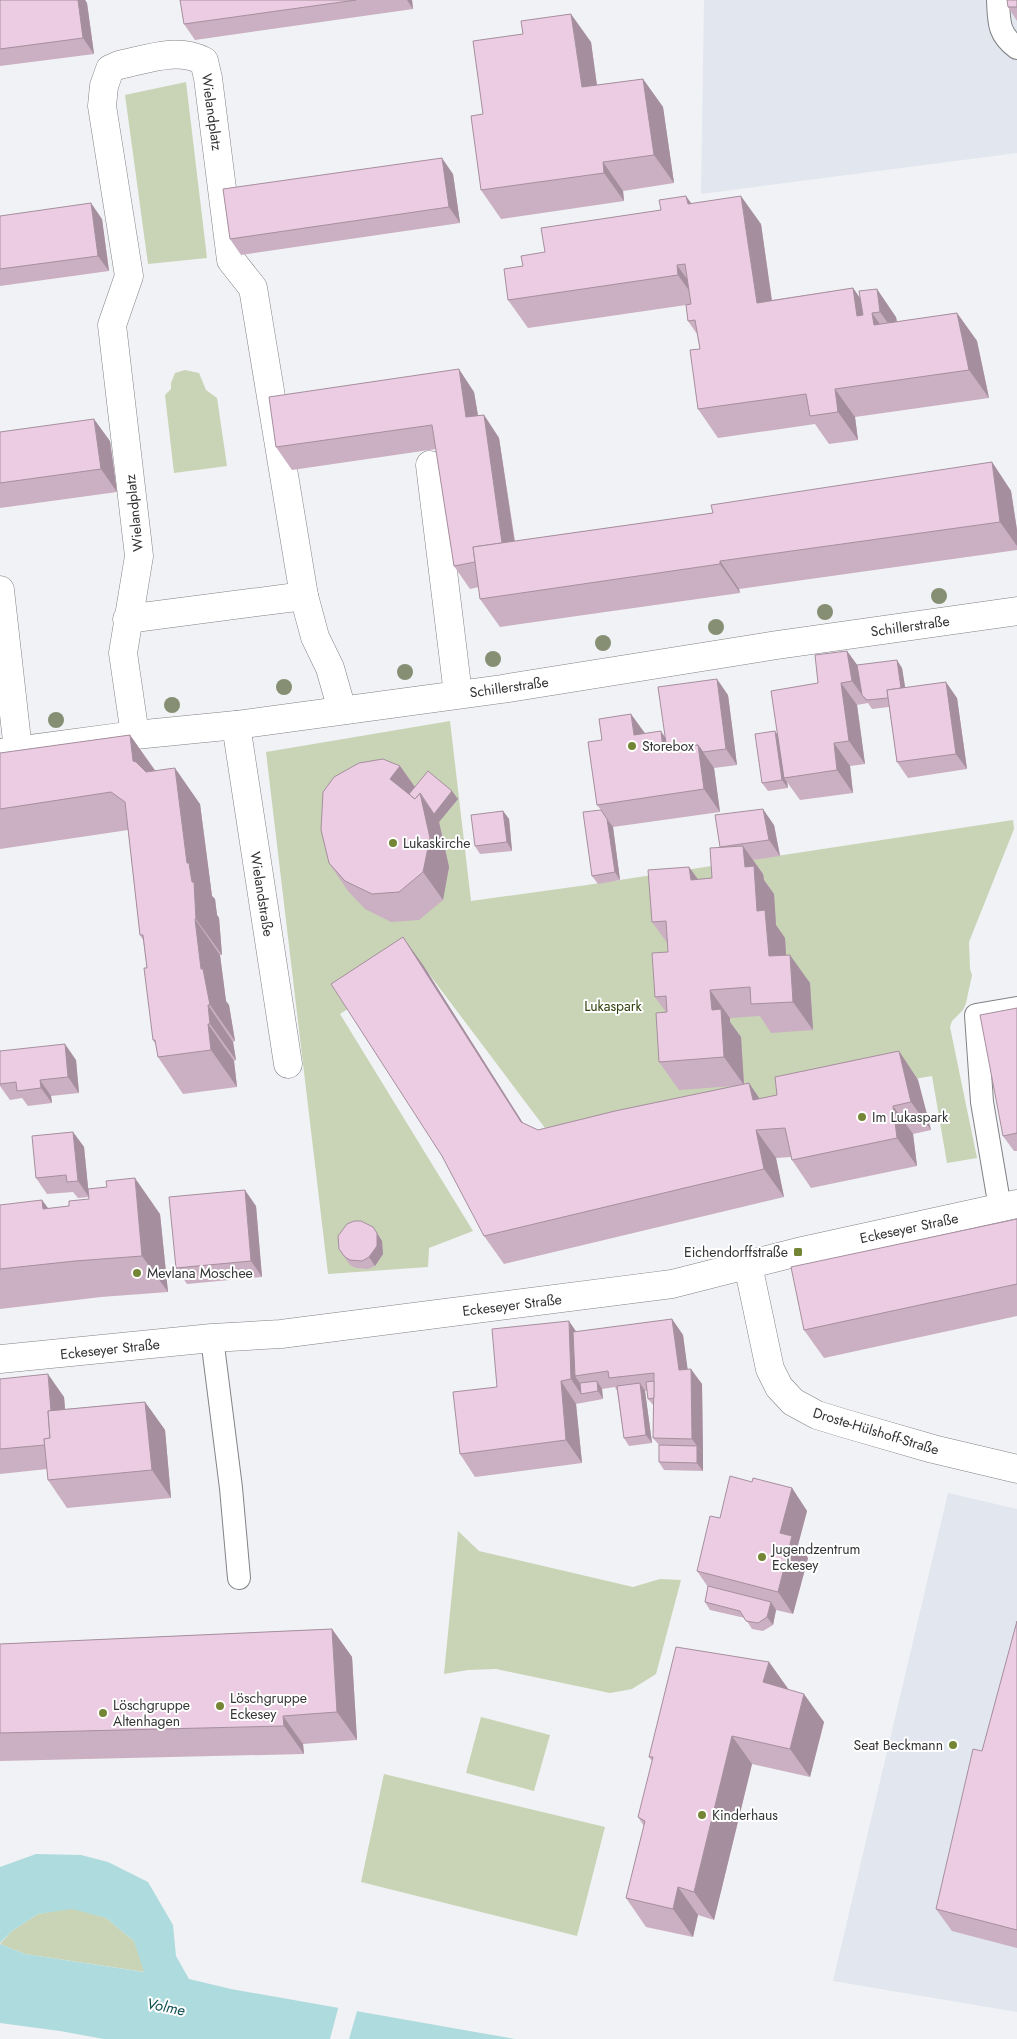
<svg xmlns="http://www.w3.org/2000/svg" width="1017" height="2039" font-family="Jost,sans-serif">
  <rect width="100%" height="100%" fill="#f1f2f5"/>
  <g fill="#e1e6ef">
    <path d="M 704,0 L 1017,0 L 1017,153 L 701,194 Z"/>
    <path d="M 948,1493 L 1017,1509 L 1017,2012 L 833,1981 Z"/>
  </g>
  <g fill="#c8d4b5">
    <path d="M 186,82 L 207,258 L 148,264 L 125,95 Z"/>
    <path d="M 185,370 L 199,373 L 206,390 L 217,398 L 227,466 L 174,473 L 165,395 L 171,389 L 171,383 L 175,373 Z"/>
    <path d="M 450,721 L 471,901 L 587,885 L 1013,820 L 1014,829 L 969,942 L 970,969 L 972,975 L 966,1003 L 963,1010 L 952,1021 L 950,1027 L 977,1158 L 947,1163 L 932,1076 L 554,1140 L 420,962 L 340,1014 L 473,1231 L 429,1248 L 428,1267 L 328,1274 L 266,752 Z"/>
    <path d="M 458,1531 L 479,1551 L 633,1587 L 660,1579 L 681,1580 L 656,1674 L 632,1689 L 610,1693 L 496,1669 L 468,1670 L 444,1674 Z"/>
    <path d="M 481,1717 L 550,1735 L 534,1791 L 466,1773 Z"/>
    <path d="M 384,1774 L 605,1827 L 577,1936 L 361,1882 Z"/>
    <path d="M 72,1908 L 106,1918 L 134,1941 L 145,1972 L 25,1954 L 0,1944 L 12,1931 L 38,1914 Z"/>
  </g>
  <path fill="#aedbdd" d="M 36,1854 L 81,1855 L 108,1862 L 148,1882 L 173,1925 L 176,1956 L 189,1979 L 231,1989 L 515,2039 L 104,2039 L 60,2031 L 0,2023 L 0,1944 L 25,1954 L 144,1972 L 134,1941 L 106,1918 L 72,1909 L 38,1914 L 12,1931 L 0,1943 L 0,1867 Z"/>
  <path fill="#f1f2f5" d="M 339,2005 L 358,2008 L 349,2039 L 330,2039 Z"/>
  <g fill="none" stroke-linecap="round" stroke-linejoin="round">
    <defs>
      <g id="service">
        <path d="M 998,0 C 999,22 998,34 1017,48"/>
        <path d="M 1000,1208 L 982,1102 L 976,1015 L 1017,1008"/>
        <path d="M 212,1338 L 231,1488 L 239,1578"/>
      </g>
      <g id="minor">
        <path d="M 430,465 L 458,694"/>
        <path d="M 0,590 L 18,750"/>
        <path d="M 304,596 L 315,637 L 330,668 L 342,710"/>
        <path d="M 127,619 L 304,596 L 253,288 L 231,260 L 208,78 L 204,61 C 177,47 148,59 119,65 L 110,69 L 104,86 L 102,106 L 129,276 L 112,325 L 139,556 L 123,653 L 135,735"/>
        <path d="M 236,725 L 288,1064"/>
        <path d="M 0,753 L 135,735 L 236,725 L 502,689 L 777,645 L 1017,611"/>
        <path d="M 748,1265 L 770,1369 L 779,1387 L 793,1402 L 817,1415 L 843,1423 L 933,1449 L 1017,1469"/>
        <path d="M 0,1359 L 212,1338 L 281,1334 L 672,1284 L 798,1252 L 1017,1204"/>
      </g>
    </defs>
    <use href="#service" stroke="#818285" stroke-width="24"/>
    <use href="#minor" stroke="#818285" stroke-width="29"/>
    <use href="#service" stroke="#fff" stroke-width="22"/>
    <use href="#minor" stroke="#fff" stroke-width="28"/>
  </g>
  <g fill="#868f74">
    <circle cx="939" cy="596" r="8"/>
    <circle cx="825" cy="612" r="8"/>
    <circle cx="716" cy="627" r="8"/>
    <circle cx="603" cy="643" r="8"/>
    <circle cx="493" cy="659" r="8"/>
    <circle cx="405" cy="672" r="8"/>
    <circle cx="284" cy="687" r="8"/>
    <circle cx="172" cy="705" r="8"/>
    <circle cx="56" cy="720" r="8"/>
  </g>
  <g fill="#cbafc2">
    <path d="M 0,0 L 85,0 L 87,3 L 94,54 L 0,66 Z"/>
    <path d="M 180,0 L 412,0 L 413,9 L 195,40 L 184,24 Z"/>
    <path d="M 1008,7 L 1017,7 L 1017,21 Z"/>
    <path d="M 591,42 L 597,85 L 643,79 L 663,107 L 674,183 L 623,191 L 624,201 L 501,219 L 481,190 L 483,114 Z"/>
    <path d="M 453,174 L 460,223 L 241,255 L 230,239 Z"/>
    <path d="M 692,204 L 761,224 L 772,300 L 853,288 L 860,299 L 896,317 L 897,322 L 957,313 L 977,341 L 989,398 L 855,417 L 858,440 L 829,444 L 815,424 L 718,438 L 698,409 L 700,349 L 697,334 L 688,321 L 686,305 L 528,328 L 508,300 L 523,266 L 545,252 L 661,210 Z"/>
    <path d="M 0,216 L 102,219 L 109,271 L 0,286 Z"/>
    <path d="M 474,392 L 478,416 L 484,415 L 499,438 L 515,541 L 713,513 L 992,462 L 1011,491 L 1017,530 L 1017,550 L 739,589 L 740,593 L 500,627 L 480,599 L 479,587 L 470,589 L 454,566 L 436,449 L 292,470 L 276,447 Z"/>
    <path d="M 0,432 L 110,441 L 117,492 L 0,508 Z"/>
    <path d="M 847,651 L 857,665 L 902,668 L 905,688 L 957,698 L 967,769 L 908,778 L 897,762 L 889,707 L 872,709 L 868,703 L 857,705 L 865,764 L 850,766 L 853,793 L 800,800 L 787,782 L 788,788 L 768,791 L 762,783 L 775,731 L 777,735 L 818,683 Z"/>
    <path d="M 728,695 L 737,765 L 714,768 L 720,812 L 613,827 L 620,880 L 598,884 L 592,876 L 601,810 L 597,805 L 665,738 Z"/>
    <path d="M 130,735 L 155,770 L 200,804 L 212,896 L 215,899 L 217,915 L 219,918 L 222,955 L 220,955 L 226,1001 L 229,1005 L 235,1041 L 233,1042 L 236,1060 L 234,1061 L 237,1087 L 183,1094 L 158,1057 L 156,1045 L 153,1040 L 147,968 L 143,940 L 140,935 L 128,830 L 0,849 L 0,753 Z"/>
    <path d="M 400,766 L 415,787 L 458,799 L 439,822 L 449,867 L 443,900 L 419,920 L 391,922 L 365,909 L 348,891 L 329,863 Z"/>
    <path d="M 503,811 L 509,819 L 512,851 L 480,854 L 475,846 Z"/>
    <path d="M 774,825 L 780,856 L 753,860 L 763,874 L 764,880 L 774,894 L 776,925 L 785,938 L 786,955 L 810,983 L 813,1030 L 771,1033 L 760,1016 L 730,1018 L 730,1022 L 741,1037 L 744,1084 L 760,1099 L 777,1095 L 899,1051 L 918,1080 L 931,1130 L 913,1134 L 917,1166 L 811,1188 L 792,1160 L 791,1157 L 776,1158 L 784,1197 L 504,1264 L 484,1236 L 423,965 L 523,1123 L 538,1130 L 734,1086 L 679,1090 L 659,1062 L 666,1012 L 655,997 L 668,952 L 668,944 L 652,922 L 689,867 L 698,879 L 712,878 L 720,847 Z"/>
    <path d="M 1017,1008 L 1017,1151 L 1014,1151 L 1003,1136 Z"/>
    <path d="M 0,1051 L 76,1060 L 79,1093 L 51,1096 L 52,1103 L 28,1106 L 22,1098 L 10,1100 L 0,1086 Z"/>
    <path d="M 73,1132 L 84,1147 L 89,1197 L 78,1198 L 73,1192 L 47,1194 L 36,1178 Z"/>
    <path d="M 42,1200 L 48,1208 L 160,1214 L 168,1292 L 101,1297 L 0,1309 L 0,1214 Z"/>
    <path d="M 256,1206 L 262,1277 L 187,1284 L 176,1268 Z"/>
    <path d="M 1017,1219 L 1017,1316 L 824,1358 L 804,1330 Z"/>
    <path d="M 373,1227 L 382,1241 L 383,1254 L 375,1266 L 368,1269 L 356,1268 L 350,1265 L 339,1249 Z"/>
    <path d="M 672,1319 L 683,1335 L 687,1369 L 702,1384 L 703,1471 L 664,1470 L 659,1462 L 659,1445 L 653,1438 L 654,1406 L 648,1399 L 647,1391 L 645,1391 L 652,1443 L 629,1446 L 624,1438 L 617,1391 L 615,1387 L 602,1389 L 603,1399 L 576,1404 L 582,1463 L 475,1477 L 460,1454 L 497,1387 L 576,1332 Z"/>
    <path d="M 0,1379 L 64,1397 L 65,1409 L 145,1402 L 165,1430 L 171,1498 L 67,1508 L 48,1480 L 47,1469 L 0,1474 Z"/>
    <path d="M 752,1482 L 792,1488 L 807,1511 L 798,1545 L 808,1558 L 793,1614 L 776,1610 L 773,1625 L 763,1631 L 752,1629 L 745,1618 L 710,1610 L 705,1602 L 708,1587 L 697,1571 L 720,1518 Z"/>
    <path d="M 1017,1621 L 1017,1948 L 952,1931 L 936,1909 L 982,1751 Z"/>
    <path d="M 332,1629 L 352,1657 L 357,1740 L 303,1744 L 304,1754 L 0,1761 L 0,1644 Z"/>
    <path d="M 769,1662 L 788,1689 L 824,1722 L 810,1777 L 752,1764 L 714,1920 L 698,1915 L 693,1937 L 646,1927 L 626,1898 L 644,1826 L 638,1817 L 652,1761 L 649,1757 Z"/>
  </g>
  <g fill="#a58f9e">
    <path d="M 78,0 L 85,0 L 87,3 L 94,54 L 83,38 Z"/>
    <path d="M 407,0 L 412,0 L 413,9 Z"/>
    <path d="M 571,14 L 591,42 L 601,116 L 582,87 Z"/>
    <path d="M 643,79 L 663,107 L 674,183 L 654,155 Z"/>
    <path d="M 442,158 L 453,174 L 460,223 L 449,207 Z"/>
    <path d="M 603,162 L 623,191 L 624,201 L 604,173 Z"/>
    <path d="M 686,196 L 706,224 L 688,204 Z"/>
    <path d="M 741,196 L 761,224 L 776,331 L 757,303 Z"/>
    <path d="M 91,203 L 102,219 L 109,271 L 98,256 Z"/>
    <path d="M 677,265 L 697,293 L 698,303 L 678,275 Z"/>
    <path d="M 853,288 L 873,316 L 872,313 L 892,341 L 857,316 Z"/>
    <path d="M 877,289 L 896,317 L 900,340 L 880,312 Z"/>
    <path d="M 957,313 L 977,341 L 989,398 L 969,370 Z"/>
    <path d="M 459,369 L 474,392 L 482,439 L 466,417 Z"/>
    <path d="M 835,389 L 855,417 L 858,440 L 838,412 Z"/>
    <path d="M 484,415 L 499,438 L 519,572 L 503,549 Z"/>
    <path d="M 94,419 L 110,441 L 117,492 L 101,469 Z"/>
    <path d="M 992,462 L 1011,491 L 1017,530 L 1017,546 L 1000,522 Z"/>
    <path d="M 720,561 L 739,589 L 740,593 L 720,564 Z"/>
    <path d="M 847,651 L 863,673 L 867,701 L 862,695 L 852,681 Z"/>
    <path d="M 897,660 L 902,668 L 908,705 L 902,697 Z"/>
    <path d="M 717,679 L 728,695 L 737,765 L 726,749 Z"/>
    <path d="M 946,682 L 957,698 L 967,769 L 956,754 Z"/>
    <path d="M 841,683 L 857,705 L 865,764 L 849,741 Z"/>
    <path d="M 631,714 L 647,736 L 634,735 Z"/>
    <path d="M 661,731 L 676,754 L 663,750 Z"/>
    <path d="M 775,731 L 781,740 L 784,778 L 787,782 L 788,788 L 782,780 Z"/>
    <path d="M 130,735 L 155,771 L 159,798 L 133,761 Z"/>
    <path d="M 834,743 L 850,766 L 853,793 L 837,770 Z"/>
    <path d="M 698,745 L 714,768 L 720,812 L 704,789 Z"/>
    <path d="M 400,766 L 434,814 L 452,791 L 458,799 L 439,822 L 449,867 L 443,900 L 423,872 L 412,805 L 390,779 Z"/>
    <path d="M 175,768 L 200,804 L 212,896 L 215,899 L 217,915 L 219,918 L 222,955 L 196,919 L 187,863 Z"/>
    <path d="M 763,809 L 774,825 L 780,856 L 769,840 Z"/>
    <path d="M 503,811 L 509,819 L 512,851 L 507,842 Z"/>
    <path d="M 607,819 L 613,827 L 620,880 L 615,872 Z"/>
    <path d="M 743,846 L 763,874 L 764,880 L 774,894 L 776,925 L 785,938 L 788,985 L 769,956 L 745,867 Z"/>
    <path d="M 689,867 L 709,895 L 691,880 Z"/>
    <path d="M 195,919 L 220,955 L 226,1001 L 229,1005 L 235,1041 L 210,1005 L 201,969 Z"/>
    <path d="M 403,937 L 423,965 L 540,1150 L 521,1122 Z"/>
    <path d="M 790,955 L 810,983 L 813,1030 L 793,1002 Z"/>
    <path d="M 710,990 L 730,1018 L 730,1022 L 741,1037 L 744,1085 L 724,1057 L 712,1010 Z"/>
    <path d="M 208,1005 L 233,1042 L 236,1060 L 210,1024 Z"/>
    <path d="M 208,1024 L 234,1061 L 237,1087 L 211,1050 Z"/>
    <path d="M 65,1044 L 76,1060 L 79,1093 L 68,1077 Z"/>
    <path d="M 899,1051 L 918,1080 L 931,1130 L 911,1102 Z"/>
    <path d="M 40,1080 L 51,1096 L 52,1103 L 41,1088 Z"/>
    <path d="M 749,1083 L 768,1111 L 753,1100 Z"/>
    <path d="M 893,1106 L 913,1134 L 917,1166 L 897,1138 Z"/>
    <path d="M 756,1130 L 776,1158 L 784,1197 L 764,1169 Z"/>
    <path d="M 73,1132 L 84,1147 L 89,1197 L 78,1181 Z"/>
    <path d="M 135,1178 L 160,1214 L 168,1292 L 142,1256 Z"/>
    <path d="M 245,1190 L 256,1206 L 262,1277 L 251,1261 Z"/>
    <path d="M 42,1200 L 68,1236 L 43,1209 Z"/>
    <path d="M 373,1227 L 382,1241 L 383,1254 L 375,1266 L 369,1257 Z"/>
    <path d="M 672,1319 L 683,1335 L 690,1386 L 679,1370 Z"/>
    <path d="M 569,1321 L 584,1343 L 575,1376 L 586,1392 L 581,1394 L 571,1379 Z"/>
    <path d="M 691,1369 L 702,1384 L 703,1454 L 692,1439 Z"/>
    <path d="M 48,1374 L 64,1397 L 70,1466 L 54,1444 Z"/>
    <path d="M 561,1381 L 576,1404 L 582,1463 L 566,1440 Z"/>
    <path d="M 597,1381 L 602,1389 L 603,1399 L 598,1391 Z"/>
    <path d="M 640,1383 L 645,1391 L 652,1443 L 646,1435 Z"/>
    <path d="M 145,1402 L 165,1430 L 171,1498 L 152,1470 Z"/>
    <path d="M 697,1446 L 703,1454 L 703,1471 L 697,1463 Z"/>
    <path d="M 792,1488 L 807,1511 L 798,1545 L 808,1558 L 793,1614 L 778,1592 L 780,1533 Z"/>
    <path d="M 771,1602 L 776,1610 L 773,1625 L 767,1617 Z"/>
    <path d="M 332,1629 L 352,1657 L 357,1740 L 337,1712 Z"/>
    <path d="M 769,1662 L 789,1690 L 763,1682 Z"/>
    <path d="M 804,1694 L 824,1722 L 810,1777 L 790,1749 Z"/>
    <path d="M 283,1716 L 303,1744 L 304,1754 L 284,1726 Z"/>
    <path d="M 732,1736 L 752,1764 L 714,1920 L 694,1892 Z"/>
    <path d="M 678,1887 L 698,1915 L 693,1937 L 673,1909 Z"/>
  </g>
  <g fill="#eccce2" stroke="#a58f9e">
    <path d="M 0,0 L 78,0 L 83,38 L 0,49 Z"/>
    <path d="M 180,0 L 356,0 L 184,24 Z"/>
    <path d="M 1007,0 L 1017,0 L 1017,7 L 1008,7 Z"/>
    <path d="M 571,14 L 582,87 L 643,79 L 654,155 L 603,162 L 604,173 L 481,190 L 471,116 L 483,114 L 473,41 L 523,34 L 521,21 Z"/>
    <path d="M 442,158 L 449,207 L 230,239 L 223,189 Z"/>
    <path d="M 686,196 L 688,204 L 741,196 L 757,303 L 853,288 L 857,316 L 863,315 L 859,291 L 877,289 L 880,312 L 872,313 L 874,325 L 957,313 L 969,370 L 835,389 L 838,412 L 810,416 L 806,394 L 698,409 L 690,350 L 700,349 L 695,320 L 688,321 L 686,305 L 691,304 L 685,264 L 677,265 L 678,275 L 508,300 L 504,269 L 523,266 L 521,256 L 545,252 L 541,228 L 661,210 L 659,200 Z"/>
    <path d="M 91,203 L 98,256 L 0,269 L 0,216 Z"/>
    <path d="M 459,369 L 466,417 L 484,415 L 502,543 L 473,547 L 475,562 L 454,566 L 432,425 L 276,447 L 269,397 Z"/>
    <path d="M 94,419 L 101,469 L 0,483 L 0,432 Z"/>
    <path d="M 992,462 L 1000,522 L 720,561 L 720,564 L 480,599 L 473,547 L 713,513 L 711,505 Z"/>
    <path d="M 847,651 L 852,681 L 841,683 L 849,741 L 834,743 L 837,770 L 784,778 L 771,691 L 818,683 L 815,655 Z"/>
    <path d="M 897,660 L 901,688 L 887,690 L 888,698 L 867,700 L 862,695 L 857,665 Z"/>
    <path d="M 717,679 L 726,749 L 703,752 L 698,745 L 667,750 L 658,687 Z"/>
    <path d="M 946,682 L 956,754 L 897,762 L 887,690 Z"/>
    <path d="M 631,714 L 634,735 L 661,731 L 663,750 L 698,745 L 704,789 L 597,805 L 588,742 L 602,740 L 599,719 Z"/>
    <path d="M 775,731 L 782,780 L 762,783 L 755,734 Z"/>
    <path d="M 130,735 L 133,761 L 136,762 L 146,772 L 175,768 L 187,863 L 189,863 L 192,882 L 194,882 L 196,919 L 195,919 L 201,969 L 203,969 L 210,1005 L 208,1005 L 210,1024 L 208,1024 L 211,1050 L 158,1057 L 155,1040 L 153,1040 L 144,968 L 147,968 L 143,935 L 140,935 L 125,802 L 111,792 L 0,809 L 0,753 Z"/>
    <path d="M 383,759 L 400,766 L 390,779 L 415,799 L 420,793 L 430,838 L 423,872 L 399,892 L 372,894 L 345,881 L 329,863 L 321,830 L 323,792 L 334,777 L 359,763 Z"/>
    <path d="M 428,771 L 452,791 L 434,814 L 420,793 L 415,799 L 409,794 Z"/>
    <path d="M 763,809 L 769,840 L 720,847 L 715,815 Z"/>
    <path d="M 601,810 L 607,819 L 615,872 L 592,876 L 583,812 Z"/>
    <path d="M 503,811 L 507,842 L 475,846 L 471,815 Z"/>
    <path d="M 743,846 L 745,867 L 754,866 L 757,911 L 765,910 L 769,956 L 790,955 L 793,1002 L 751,1004 L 750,987 L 710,990 L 712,1010 L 721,1009 L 724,1057 L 659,1062 L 656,1013 L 667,1012 L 666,996 L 655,997 L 652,953 L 668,952 L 666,921 L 652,922 L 648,870 L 689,867 L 691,880 L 712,878 L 710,848 Z"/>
    <path d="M 403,937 L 521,1122 L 538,1130 L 615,1111 L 749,1083 L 753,1100 L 777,1095 L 775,1077 L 899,1051 L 911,1102 L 893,1106 L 897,1138 L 792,1160 L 785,1128 L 756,1130 L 764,1169 L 484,1236 L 442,1156 L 331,984 Z"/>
    <path d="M 1017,1008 L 1017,1133 L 1003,1136 L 980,1015 Z"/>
    <path d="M 65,1044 L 68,1077 L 40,1080 L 41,1088 L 17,1091 L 16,1082 L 0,1084 L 0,1051 Z"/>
    <path d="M 73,1132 L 78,1181 L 67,1182 L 66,1175 L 36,1178 L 32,1136 Z"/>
    <path d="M 135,1178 L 142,1256 L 75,1261 L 0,1269 L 0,1205 L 42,1200 L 43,1209 L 69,1206 L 69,1201 L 89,1199 L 88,1189 L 107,1187 L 106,1181 Z"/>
    <path d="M 245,1190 L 251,1261 L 176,1268 L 169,1197 Z"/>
    <path d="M 1017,1219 L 1017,1284 L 804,1330 L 791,1267 Z"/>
    <path d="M 354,1221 L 361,1221 L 373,1227 L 377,1233 L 377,1246 L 369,1257 L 362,1261 L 350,1260 L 345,1257 L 339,1249 L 338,1236 L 347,1224 Z"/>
    <path d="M 672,1319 L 679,1370 L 691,1369 L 692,1439 L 653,1438 L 654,1373 L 609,1378 L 608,1371 L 575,1376 L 573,1332 Z"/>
    <path d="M 569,1321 L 571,1379 L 561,1381 L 566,1440 L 460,1454 L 453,1392 L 497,1387 L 492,1329 Z"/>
    <path d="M 48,1374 L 51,1411 L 48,1411 L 50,1438 L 44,1439 L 45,1445 L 0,1449 L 0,1379 Z"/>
    <path d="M 597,1381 L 598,1391 L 581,1394 L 580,1383 Z"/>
    <path d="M 654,1381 L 654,1398 L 648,1399 L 646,1382 Z"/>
    <path d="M 640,1383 L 646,1435 L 624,1438 L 617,1386 Z"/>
    <path d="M 145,1402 L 152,1470 L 48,1480 L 44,1439 L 50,1438 L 48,1411 Z"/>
    <path d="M 659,1445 L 697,1446 L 697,1463 L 659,1462 Z"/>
    <path d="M 730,1476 L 752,1482 L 753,1478 L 792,1488 L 780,1533 L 792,1536 L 778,1592 L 697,1571 L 710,1516 L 720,1518 Z"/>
    <path d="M 708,1586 L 771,1602 L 767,1617 L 758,1623 L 746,1621 L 740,1611 L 705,1602 Z"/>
    <path d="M 1017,1621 L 1017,1930 L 936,1909 L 973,1749 L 982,1751 Z"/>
    <path d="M 332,1629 L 337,1712 L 283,1716 L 284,1726 L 0,1733 L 0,1644 Z"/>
    <path d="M 676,1647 L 769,1662 L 763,1682 L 804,1694 L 790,1749 L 732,1736 L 694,1892 L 678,1887 L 673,1909 L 626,1898 L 645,1821 L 638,1817 L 653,1757 L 649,1757 Z"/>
  </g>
  <g fill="#748636" stroke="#fff" stroke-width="2">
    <circle cx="632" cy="746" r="5"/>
    <circle cx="393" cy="843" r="5"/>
    <circle cx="862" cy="1117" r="5"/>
    <rect x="793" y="1247" width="10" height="10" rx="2.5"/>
    <circle cx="137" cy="1273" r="5"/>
    <circle cx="762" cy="1557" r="5"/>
    <circle cx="220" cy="1706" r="5"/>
    <circle cx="103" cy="1713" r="5"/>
    <circle cx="953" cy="1745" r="5"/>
    <circle cx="702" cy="1815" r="5"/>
  </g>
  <g text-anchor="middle" stroke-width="4" stroke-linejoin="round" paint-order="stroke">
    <g font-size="14" fill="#333435" stroke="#fff">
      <text transform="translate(212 112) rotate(82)" y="5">Wielandplatz</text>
      <text transform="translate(134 513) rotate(-96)" y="5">Wielandplatz</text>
      <text transform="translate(910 626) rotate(-8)" y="5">Schillerstraße</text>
      <text transform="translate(509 687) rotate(-8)" y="5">Schillerstraße</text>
      <text transform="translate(262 894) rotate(81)" y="5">Wielandstraße</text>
      <text transform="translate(909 1228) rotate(-12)" y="5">Eckeseyer Straße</text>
      <text transform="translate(512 1305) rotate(-7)" y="5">Eckeseyer Straße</text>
      <text transform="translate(110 1349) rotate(-6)" y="5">Eckeseyer Straße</text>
      <text transform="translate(876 1431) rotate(17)" y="5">Droste-Hülshoff-Straße</text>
    </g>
    <g font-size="14" fill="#333435" stroke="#fff" text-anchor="start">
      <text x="642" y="751">Storebox</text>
      <text x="403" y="848">Lukaskirche</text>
      <text x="872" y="1122">Im Lukaspark</text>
      <text x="788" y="1257" text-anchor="end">Eichendorffstraße</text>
      <text x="147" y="1278">Mevlana Moschee</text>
      <text x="772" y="1554">Jugendzentrum<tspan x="772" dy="16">Eckesey</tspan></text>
      <text x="230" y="1703">Löschgruppe<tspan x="230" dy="16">Eckesey</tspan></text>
      <text x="113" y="1710">Löschgruppe<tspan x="113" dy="16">Altenhagen</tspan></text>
      <text x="943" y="1750" text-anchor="end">Seat Beckmann</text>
      <text x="712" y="1820">Kinderhaus</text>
    </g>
    <g font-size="14" fill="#2f3e0b" stroke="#fff">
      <text x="613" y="1011">Lukaspark</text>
    </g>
    <g font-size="15" font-style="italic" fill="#0d4e51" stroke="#fff">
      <text transform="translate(166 2007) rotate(11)" y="5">Volme</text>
    </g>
  </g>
</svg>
